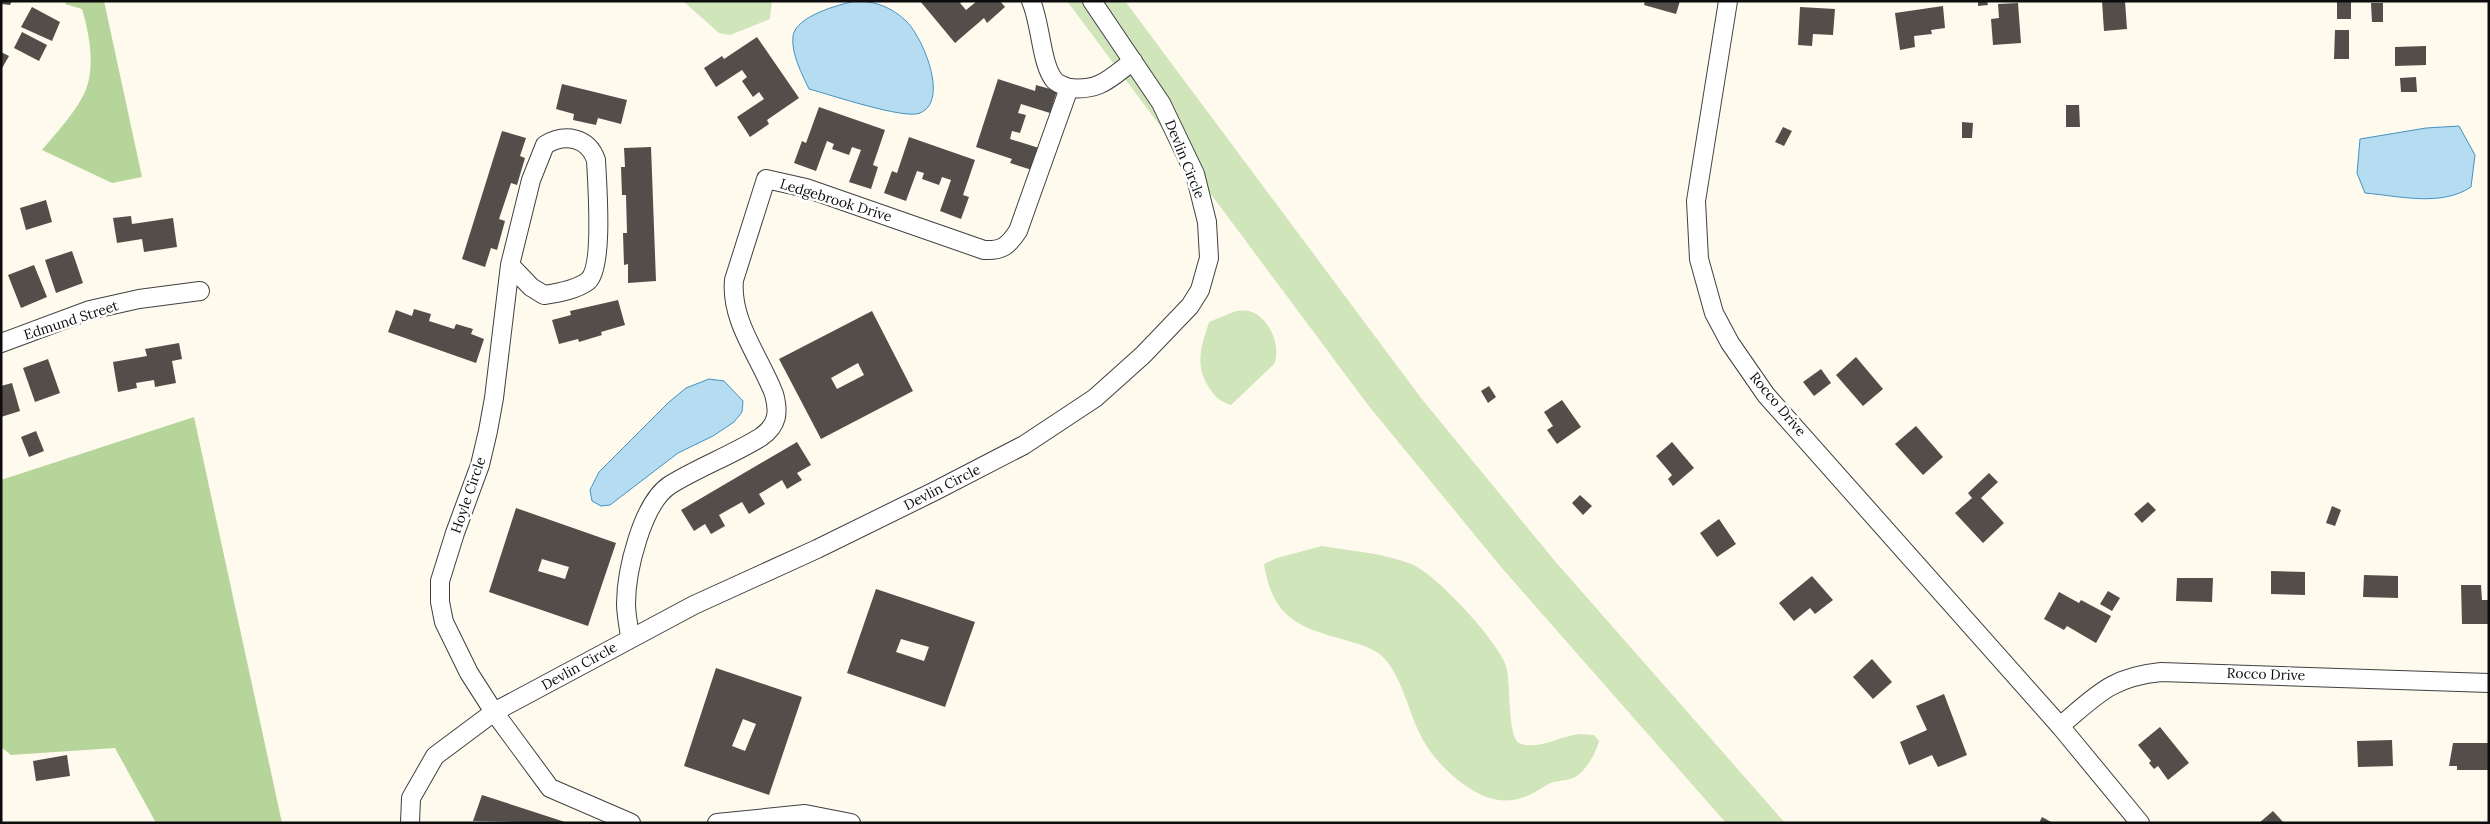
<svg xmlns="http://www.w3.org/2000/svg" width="2490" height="824" font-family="Lora,serif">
  <rect width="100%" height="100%" fill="#fefaed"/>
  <g fill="#d1e5ba">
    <path d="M 683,1 L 772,1 L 770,19 L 730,35 L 719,33 Z"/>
    <path d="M 1067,1 L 1125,1 L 1421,398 L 1554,560 L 1785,823 L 1726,823 L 1501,567 L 1368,405 Z"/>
    <path d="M 1236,311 C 1240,311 1245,310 1249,311 C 1269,316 1282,347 1274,364 L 1231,405 C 1221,402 1215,397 1210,389 C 1194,366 1201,347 1209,322 Z"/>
    <path d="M 1322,546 C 1351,551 1383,553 1411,564 C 1435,573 1498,641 1506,666 C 1511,681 1507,736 1519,743 C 1537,751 1561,736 1579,734 C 1584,734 1589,735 1594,735 L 1599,741 C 1596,753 1585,773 1573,778 C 1563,782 1556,779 1545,786 C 1512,808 1490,804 1459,781 C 1442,767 1428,752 1419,732 C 1407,707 1402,677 1383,657 C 1374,648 1359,644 1348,641 C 1299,627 1273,620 1264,564 L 1277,558 Z"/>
  </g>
  <g fill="#b6d59a">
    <path d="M 66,1 L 104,1 L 142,177 L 112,183 L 42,150 C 57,132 75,113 85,92 C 96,68 89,32 82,9 L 65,4 Z"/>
    <path d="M 194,417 L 282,823 L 156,823 L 115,748 L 11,755 L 1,747 L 1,480 Z"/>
  </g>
  <g fill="#b6dcf1" stroke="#4392c2">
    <path d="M 855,1 C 875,1 892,7 907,22 C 922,37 950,100 920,113 C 905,120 828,94 809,89 C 802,74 791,54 793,36 C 796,16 838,5 855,1 Z"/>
    <path d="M 2459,126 L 2475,155 L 2471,187 C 2441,207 2399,196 2365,193 L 2357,173 L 2360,139 L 2426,128 Z"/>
    <path d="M 709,379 L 724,381 L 743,401 L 742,412 L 734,422 L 713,436 L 678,453 L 610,505 L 601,506 L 592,501 L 590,490 L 599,472 L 669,402 L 686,388 Z"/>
  </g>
  <g fill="#544e4a" fill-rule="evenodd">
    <path d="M 1,1 L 12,1 L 10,5 L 1,4 Z"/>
    <path d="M 920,1 L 963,1 L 960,3 L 966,10 L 977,1 L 1000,1 L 1005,7 L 987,23 L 984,18 L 955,43 Z"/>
    <path d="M 1645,1 L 1680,1 L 1676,14 L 1644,5 Z"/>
    <path d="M 1978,1 L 1987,1 L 1988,5 L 1978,6 Z"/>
    <path d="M 2102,1 L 2125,1 L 2127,29 L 2104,31 Z"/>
    <rect x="2337" y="1" width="14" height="18"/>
    <path d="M 2018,3 L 2021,43 L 1993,45 L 1991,19 L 1999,18 L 1998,4 Z"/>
    <path d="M 2371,3 L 2383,3 L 2383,22 L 2372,22 Z"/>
    <path d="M 1943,6 L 1945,28 L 1931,30 L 1932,34 L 1914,36 L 1915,47 L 1900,50 L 1895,13 Z"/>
    <path d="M 32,7 L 60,22 L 52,41 L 21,27 Z"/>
    <path d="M 1800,7 L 1835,9 L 1833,35 L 1813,34 L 1812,46 L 1798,45 Z"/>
    <path d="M 2335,30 L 2349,30 L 2349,59 L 2334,59 Z"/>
    <path d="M 22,32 L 47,45 L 39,61 L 14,48 Z"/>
    <path d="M 757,37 L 799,98 L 767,120 L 769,124 L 750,137 L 737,117 L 764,99 L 759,92 L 753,97 L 742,81 L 747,77 L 742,70 L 716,87 L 704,68 L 722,56 L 724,59 Z"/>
    <path d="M 2426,46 L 2426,65 L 2395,66 L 2395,47 Z"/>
    <path d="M 1,52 L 9,56 L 1,70 Z"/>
    <path d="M 2416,77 L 2417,92 L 2401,92 L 2400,78 Z"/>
    <path d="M 998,79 L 1035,91 L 1036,85 L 1057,91 L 1050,113 L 1021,104 L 1018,113 L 1026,115 L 1020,133 L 1012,131 L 1010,139 L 1039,148 L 1032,170 L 1010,163 L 1012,159 L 976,147 Z"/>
    <path d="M 562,84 L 627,100 L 621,124 L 598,118 L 596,125 L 573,120 L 574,114 L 556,109 Z"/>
    <path d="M 2066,105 L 2079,105 L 2080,127 L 2066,127 Z"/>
    <path d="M 819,107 L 885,130 L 873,165 L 878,167 L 871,189 L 849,182 L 861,150 L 852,147 L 849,155 L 832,149 L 834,144 L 827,141 L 816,171 L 794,163 L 802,141 L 806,143 Z"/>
    <path d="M 1962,122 L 1973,123 L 1972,138 L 1962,138 Z"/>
    <path d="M 1783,127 L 1792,131 L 1784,146 L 1775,142 Z"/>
    <path d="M 502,131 L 526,138 L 520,156 L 525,158 L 517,185 L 511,183 L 499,219 L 505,221 L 497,250 L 491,248 L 485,267 L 462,259 Z"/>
    <path d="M 909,137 L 975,160 L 963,195 L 969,197 L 961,219 L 940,211 L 951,180 L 942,177 L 939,185 L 922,179 L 924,173 L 917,171 L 906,201 L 884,193 L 892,171 L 897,173 Z"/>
    <path d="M 651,147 L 656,281 L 628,283 L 628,264 L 624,265 L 623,233 L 627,233 L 626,195 L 622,195 L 621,167 L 625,167 L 624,148 Z"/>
    <path d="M 46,200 L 52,222 L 26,230 L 20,208 Z"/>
    <path d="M 131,216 L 132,224 L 173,218 L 177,247 L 144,252 L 142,239 L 117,243 L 113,218 Z"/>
    <path d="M 72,251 L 83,283 L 56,293 L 45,260 Z"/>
    <path d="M 34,265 L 47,297 L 21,308 L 8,275 Z"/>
    <path d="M 618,300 L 625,325 L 601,332 L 602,335 L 579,342 L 578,339 L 559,344 L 552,320 L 571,315 L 570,311 Z"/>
    <path d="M 414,309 L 431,314 L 429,321 L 454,329 L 456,324 L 473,329 L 471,334 L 484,339 L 476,363 L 388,332 L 396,310 L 412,316 Z"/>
    <path d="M 872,311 L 913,391 L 821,439 L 779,359 ZM 858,363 L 864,375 L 837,389 L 831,378 Z"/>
    <path d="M 179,343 L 182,359 L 172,361 L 176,383 L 155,387 L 154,380 L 136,383 L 137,388 L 118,392 L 113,362 L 147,356 L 145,349 Z"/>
    <path d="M 1856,357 L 1883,389 L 1863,406 L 1836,375 Z"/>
    <path d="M 48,359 L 60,393 L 35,402 L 23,368 Z"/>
    <path d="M 1821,369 L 1831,383 L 1814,396 L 1803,382 Z"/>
    <path d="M 12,383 L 20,411 L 1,417 L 1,386 Z"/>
    <path d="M 1489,386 L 1496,397 L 1488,403 L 1481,391 Z"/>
    <path d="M 1562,400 L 1581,427 L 1557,444 L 1547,430 L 1553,426 L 1544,412 Z"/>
    <path d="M 1916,426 L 1943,457 L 1923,475 L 1895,444 Z"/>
    <path d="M 36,431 L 44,451 L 29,457 L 21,437 Z"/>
    <path d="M 797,442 L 811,465 L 797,473 L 802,480 L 787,489 L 782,480 L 759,494 L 765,504 L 749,514 L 742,502 L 719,515 L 725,526 L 711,534 L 705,524 L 694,531 L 681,510 Z"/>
    <path d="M 1672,442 L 1694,468 L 1673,486 L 1668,479 L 1672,475 L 1656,456 Z"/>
    <path d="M 1989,473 L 1998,482 L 1981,498 L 2004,523 L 1983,543 L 1955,513 L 1972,498 L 1968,493 Z"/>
    <path d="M 1580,495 L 1592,506 L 1583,515 L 1572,503 Z"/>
    <path d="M 2148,502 L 2156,510 L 2142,523 L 2134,514 Z"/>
    <path d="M 2332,506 L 2341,510 L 2335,526 L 2326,523 Z"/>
    <path d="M 516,508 L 616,543 L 588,626 L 489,592 ZM 542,559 L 569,567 L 565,579 L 538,571 Z"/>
    <path d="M 1719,519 L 1736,544 L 1717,557 L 1700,533 Z"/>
    <path d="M 2271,571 L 2305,572 L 2305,595 L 2271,594 Z"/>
    <path d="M 2364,575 L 2398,576 L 2398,598 L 2363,597 Z"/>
    <path d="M 1812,576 L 1833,600 L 1815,614 L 1810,608 L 1794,621 L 1779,603 Z"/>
    <path d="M 2177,578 L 2213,578 L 2212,602 L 2176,601 Z"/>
    <path d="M 2461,585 L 2481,585 L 2482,600 L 2489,600 L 2489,624 L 2462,624 Z"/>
    <path d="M 876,589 L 975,622 L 945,707 L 847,673 ZM 901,639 L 929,647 L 924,661 L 896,652 Z"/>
    <path d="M 2108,591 L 2120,598 L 2112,611 L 2100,604 Z"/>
    <path d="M 2059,592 L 2079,603 L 2081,600 L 2111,616 L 2096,643 L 2067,626 L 2064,630 L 2044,619 Z"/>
    <path d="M 1872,659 L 1892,682 L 1873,699 L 1853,677 Z"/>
    <path d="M 716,668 L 802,697 L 769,795 L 684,766 ZM 743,719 L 756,724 L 745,751 L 732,746 Z"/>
    <path d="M 1944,694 L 1967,755 L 1938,767 L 1932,755 L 1909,765 L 1900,742 L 1927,730 L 1916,706 Z"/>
    <path d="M 2160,727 L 2189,763 L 2168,780 L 2158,766 L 2154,769 L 2149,763 L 2151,761 L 2138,745 Z"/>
    <path d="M 2392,740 L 2393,766 L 2358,767 L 2357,741 Z"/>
    <path d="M 2453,743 L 2489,743 L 2489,770 L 2457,770 L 2457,766 L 2449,766 Z"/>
    <path d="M 67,755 L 70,776 L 36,781 L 33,761 Z"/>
    <path d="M 482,795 L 565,822 L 565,823 L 473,821 Z"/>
    <path d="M 2273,811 L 2284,823 L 2259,823 Z"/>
    <path d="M 2042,817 L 2053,823 L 2039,823 Z"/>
  </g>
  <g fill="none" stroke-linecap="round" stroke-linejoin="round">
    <defs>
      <g id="minor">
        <path d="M 1728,1 L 1696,201 L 1699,259 L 1714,313 L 1730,343 L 1766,395 L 2060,726 L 2140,823"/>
        <path d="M 1069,88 C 1100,91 1109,79 1133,61"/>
        <path d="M 510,265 L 531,180 L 545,145 C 565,133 588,137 596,160 C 597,182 604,267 588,281 C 576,290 558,293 544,295 L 531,287 L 510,265 L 494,398 L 488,431 L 480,465 L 455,533 L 440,581 L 440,602 L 444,622 L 469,673 L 494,712 L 550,788 L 631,823"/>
        <path d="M 1,343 L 90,310 L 139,299 L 200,291"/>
        <path d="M 630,638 C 629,627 626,615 626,604 C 626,572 642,503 670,485 C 699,467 732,455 761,437 C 778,425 779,412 774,394 C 760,357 730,321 734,280 L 766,179 L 806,188 L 984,250 C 1002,251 1008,246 1018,231 L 1069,88 C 1064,86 1058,84 1055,81 C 1041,66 1041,23 1031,1"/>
        <path d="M 2060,726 C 2097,695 2111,677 2161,672 L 2489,683"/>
        <path d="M 410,823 L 411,798 L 435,756 L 494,712 L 694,605 L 817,549 L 935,491 L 1024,445 L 1095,398 L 1143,355 L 1190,306 L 1200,290 L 1209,258 L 1207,222 L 1195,174 L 1161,103 L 1092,1"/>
        <path d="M 717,823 L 805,814 L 851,823"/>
      </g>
    </defs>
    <use href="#minor" stroke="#404040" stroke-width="20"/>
    <use href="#minor" stroke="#fff" stroke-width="18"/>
  </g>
  <g text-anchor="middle" stroke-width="5" stroke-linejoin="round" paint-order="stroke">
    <g font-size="14" fill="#0d0d0d" stroke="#fff">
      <text transform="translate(1185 159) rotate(68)" y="5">Devlin Circle</text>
      <text transform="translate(836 200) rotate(17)" y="5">Ledgebrook Drive</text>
      <text transform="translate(71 320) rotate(-18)" y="5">Edmund Street</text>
      <text transform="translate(1778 404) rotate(50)" y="5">Rocco Drive</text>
      <text transform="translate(942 487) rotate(-27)" y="5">Devlin Circle</text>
      <text transform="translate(468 495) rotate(-71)" y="5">Hoyle Circle</text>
      <text transform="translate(579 666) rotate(-29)" y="5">Devlin Circle</text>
      <text transform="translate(2266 674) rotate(2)" y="5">Rocco Drive</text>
    </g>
  </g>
  <rect width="2490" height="824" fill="none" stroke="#0d0d0d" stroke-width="5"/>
</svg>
